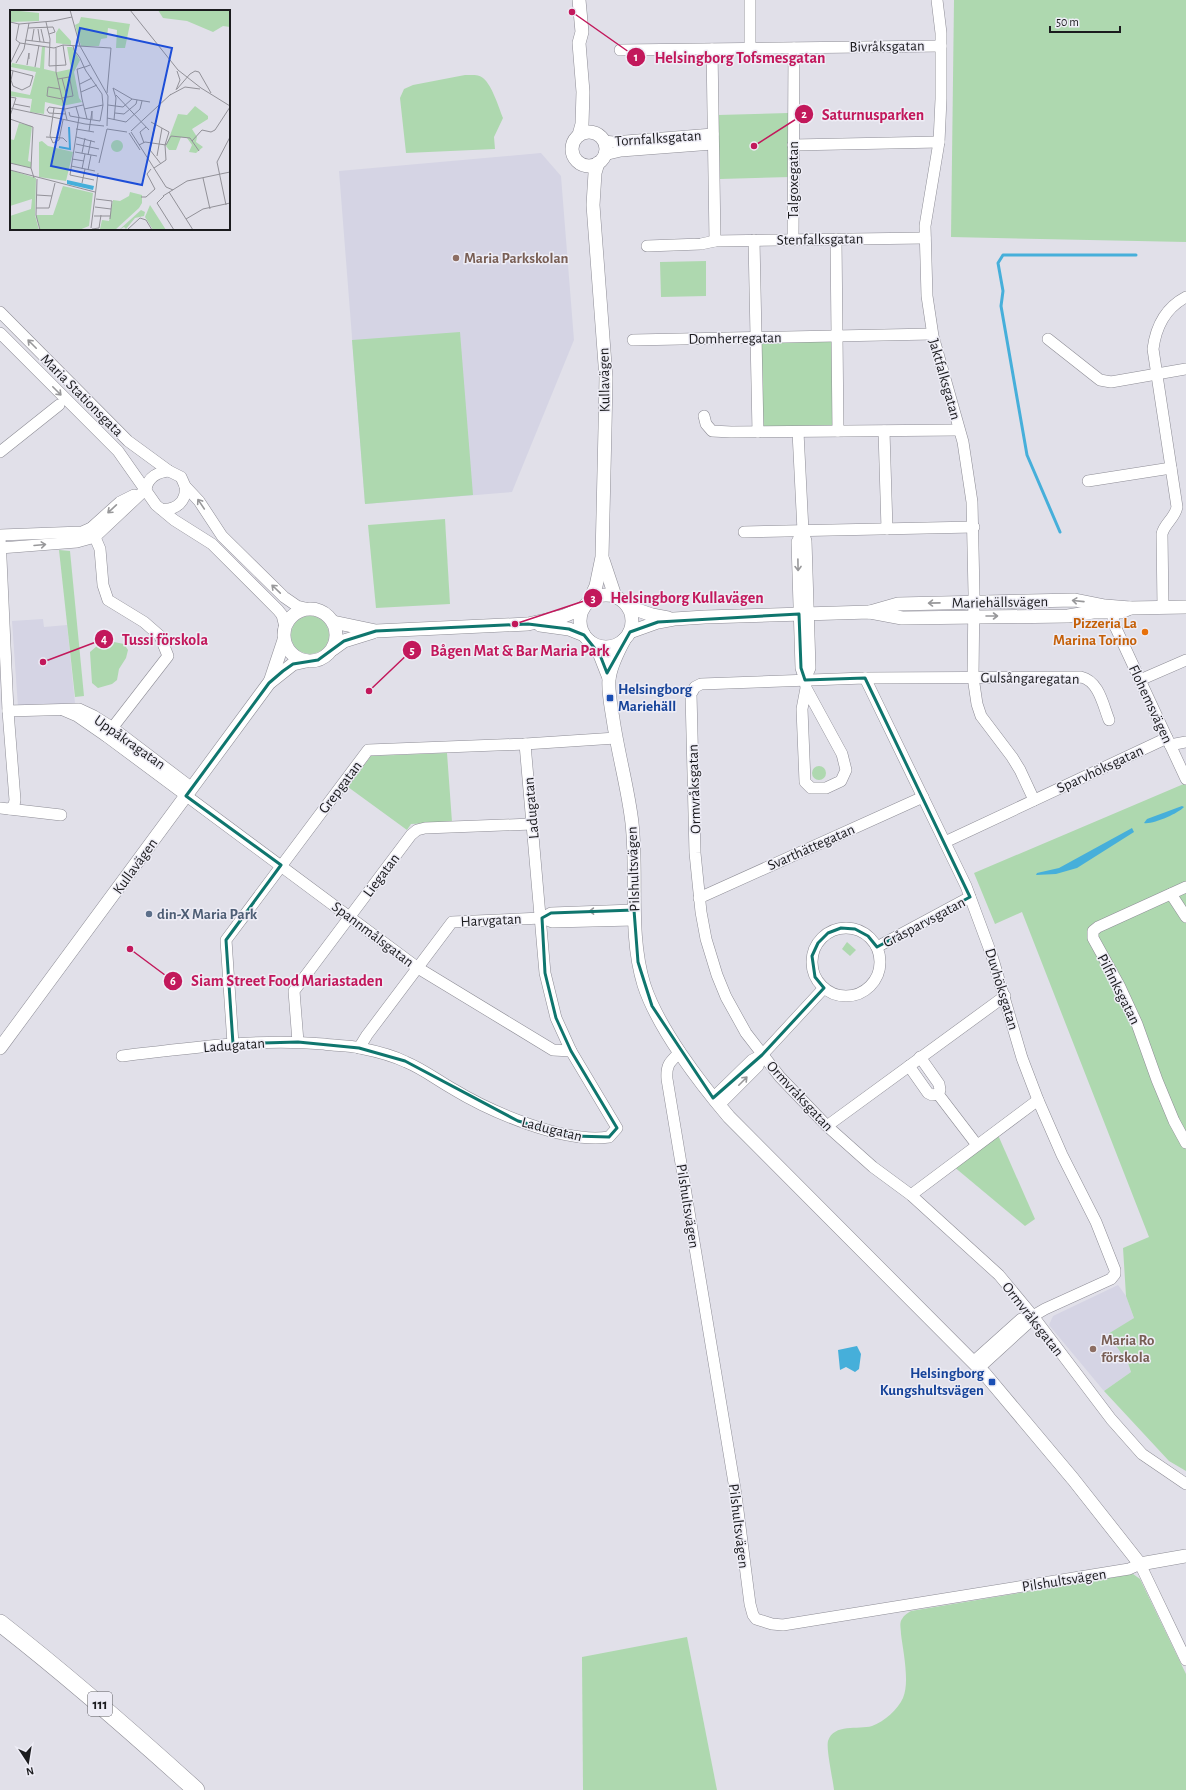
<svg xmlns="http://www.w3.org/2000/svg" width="1186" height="1790" font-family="'Alegreya Sans',sans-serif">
  <rect width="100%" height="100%" fill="#e1e0e9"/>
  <g fill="#d5d4e4">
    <path d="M 541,153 L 561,176 L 574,340 L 512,492 L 365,504 L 339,171 Z"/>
    <path d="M 43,619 L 44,627 L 67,625 L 75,703 L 18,707 L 12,621 Z"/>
    <path d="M 1118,1285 L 1126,1296 L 1134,1318 L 1109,1335 L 1128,1363 L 1131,1372 L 1104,1391 L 1049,1325 L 1053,1316 Z"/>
  </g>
  <g fill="#aed8af">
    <path d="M 954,0 L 1186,0 L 1186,242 L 951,237 Z"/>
    <path d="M 465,75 C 471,75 479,74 483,78 C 492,85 499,108 503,118 L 494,137 L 495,149 L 406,153 L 400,98 L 404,89 L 413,85 Z"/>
    <path d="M 788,113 L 790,177 L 720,179 L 718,115 Z"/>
    <path d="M 706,261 L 706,296 L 661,297 L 660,262 Z"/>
    <path d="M 460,332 L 473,495 L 365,504 L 352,340 Z"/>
    <path d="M 761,341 L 834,341 L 834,427 L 762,427 Z"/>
    <path d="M 445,519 L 450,604 L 376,608 L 368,525 Z"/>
    <path d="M 59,550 L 70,551 L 84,696 L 75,697 Z"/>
    <circle cx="310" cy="635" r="19"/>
    <path d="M 104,640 L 124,644 L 128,650 L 126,658 L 119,669 L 117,680 L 112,684 L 98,688 L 92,683 L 90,652 Z"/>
    <path d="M 447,753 L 452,822 L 411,824 L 407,830 L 348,787 L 371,756 Z"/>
    <circle cx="819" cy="773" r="7"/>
    <path d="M 1186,783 L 1186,1471 L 1169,1461 L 1104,1391 L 1131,1372 L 1128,1363 L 1108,1334 L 1134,1318 L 1126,1296 L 1123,1248 L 1149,1237 L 1022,912 L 995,924 L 974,873 Z"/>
    <path d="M 847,942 L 856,950 L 850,956 L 842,949 Z"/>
    <path d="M 998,1135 L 1035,1219 L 1025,1226 L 953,1166 Z"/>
    <path d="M 1133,1574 L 1140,1579 L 1186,1674 L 1186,1790 L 834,1790 C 833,1780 826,1749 828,1741 C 834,1723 858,1730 872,1726 C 884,1722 898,1709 903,1698 C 910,1682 903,1651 901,1634 C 901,1629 899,1623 902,1619 C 904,1615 908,1613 911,1611 Z"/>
    <path d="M 687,1637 L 717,1790 L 583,1790 L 582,1657 Z"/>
  </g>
  <g fill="#46afda">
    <path d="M 1182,806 L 1184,807 C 1179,813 1152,825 1144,823 L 1147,819 Z"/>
    <path d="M 1132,828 L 1134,832 L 1077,868 L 1056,874 L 1036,875 L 1037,873 L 1059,868 Z"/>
    <path d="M 857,1346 L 861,1354 L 859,1369 L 855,1372 L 846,1367 L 840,1370 L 838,1350 Z"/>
  </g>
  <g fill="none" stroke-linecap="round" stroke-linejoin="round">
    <path stroke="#46afda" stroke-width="3" d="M 1060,532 L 1027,455 L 1001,306 L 1003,291 L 998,263 L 1003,255 L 1136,255"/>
    <defs>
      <g id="minor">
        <path d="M 937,0 L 941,33 L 941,99 L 939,142 L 925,226 L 927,296 L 933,336 L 963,442 L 972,502 L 974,593 L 973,677 L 977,704 L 981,716 L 1012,757 L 1020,770 L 1034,800"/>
        <path d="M 750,48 L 750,0"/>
        <path d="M 712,49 L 715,241"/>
        <path d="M 620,50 L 941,46"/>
        <path d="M 604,141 L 613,142 L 713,134"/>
        <path d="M 793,145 L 939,142"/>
        <path d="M 604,155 L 621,151 L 713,144"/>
        <path d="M 793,239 L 794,48"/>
        <path d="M 836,239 L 838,431"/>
        <path d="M 754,240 L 758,432"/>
        <path d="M 647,246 L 701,244 L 715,241 L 925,238"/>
        <path d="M 0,312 L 128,441 L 169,471 L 181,477 L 185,486 L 199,501 L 222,536 L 284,597 L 297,606 L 309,609"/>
        <path d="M 0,333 L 118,451 L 156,505 L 174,520 L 212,544 L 278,610 L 282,615 L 285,627"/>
        <path d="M 1048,339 L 1100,380 L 1111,382 L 1186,369"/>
        <path d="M 633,340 L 932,334"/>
        <path d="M 704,416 L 706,424 L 712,431 L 731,432 L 959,430"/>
        <path d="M 884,431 L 887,529"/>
        <path d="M 798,432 L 803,531 L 806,541 L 810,668 L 805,680"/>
        <path d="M 0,452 L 59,405"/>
        <path d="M 1088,481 L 1171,468"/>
        <path d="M 146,489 C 148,477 158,472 169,471"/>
        <path d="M 161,509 C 176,511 187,501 185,486"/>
        <path d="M 91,528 L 100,549 L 103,585 L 108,600 L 144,622 L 160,636 L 168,656 L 106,736"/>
        <path d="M 803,531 L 797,542 L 801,668 L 805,680 L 806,688 L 842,754 L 846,770 L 841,781 L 826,788 L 811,788 L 805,782 L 802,709 L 806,688"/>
        <path d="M 744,532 L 974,527"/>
        <path d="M 0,535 L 82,532 L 91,528 L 120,502 L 134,495"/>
        <path d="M 0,537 L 8,711 L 15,800 L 14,805 L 10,809"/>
        <path d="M 0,548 L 77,542 L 95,537 L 146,489"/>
        <path d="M 1112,606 L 1114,624 L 1186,779"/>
        <path d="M 1163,607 L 1162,534 C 1164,524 1175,518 1177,507 L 1153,349 C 1156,326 1165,308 1186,297"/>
        <path d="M 865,678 L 1081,677 C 1099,681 1103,705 1109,720"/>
        <path d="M 1140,680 L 1186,660"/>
        <path d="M 63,710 L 77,716 L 106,736 L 418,968 L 553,1050 L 571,1051"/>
        <path d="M 8,711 L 79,709 L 94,716 L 113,728 L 192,788"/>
        <path d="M 1170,745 L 1186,742"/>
        <path d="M 0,808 L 61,815"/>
        <path d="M 945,842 L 1167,738"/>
        <path d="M 1186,887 L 1098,927 L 1093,931 L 1093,938 L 1120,987 L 1137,1024 L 1157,1080 L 1174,1121 L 1186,1143"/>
        <path d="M 1171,894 L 1186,917"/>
        <path d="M 699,898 L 923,797"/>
        <path d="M 542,918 L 552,922 L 634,920"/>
        <circle cx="846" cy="962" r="34"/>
        <path d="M 877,947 L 970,897"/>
        <path d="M 298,1042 L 294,991 L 411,835 L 417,830 L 425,828 L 532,824"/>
        <path d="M 233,1044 L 226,940 L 368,750 L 525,744 L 616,738"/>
        <path d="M 359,1048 L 367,1035 L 452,922 L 542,918 L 551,913 L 634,910"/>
        <path d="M 680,1052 C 670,1062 666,1064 667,1079 L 736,1495 L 750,1604 L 753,1615 L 756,1619 L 772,1624 L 783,1625 L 1129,1569 L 1140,1564 L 1186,1660"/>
        <path d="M 122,1056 C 189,1048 256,1038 324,1044 C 335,1046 348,1045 360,1048 C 375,1051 392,1055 406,1062 C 423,1069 437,1080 453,1089 C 491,1112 565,1144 609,1137 L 617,1128 L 571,1051 L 556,1018 L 545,973 L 525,744"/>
        <path d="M 909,1066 L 928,1093 L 932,1095 L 938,1094 L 940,1090 L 939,1084 L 920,1057"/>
        <path d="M 938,1094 L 977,1145"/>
        <path d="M 713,1098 L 752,1060 L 762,1055 L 824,988"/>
        <path d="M 719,1105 L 758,1066 L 762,1055"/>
        <path d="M 827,1126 L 1005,996"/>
        <path d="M 911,1195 L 1038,1100"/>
        <path d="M 973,1362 L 1021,1319 L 1033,1316 L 1045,1309 L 1111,1279 L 1115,1274 L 1115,1270 L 1096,1222 L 1062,1155 L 1038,1100 L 1022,1058 L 992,956 L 966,886 L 865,678 L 701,684 L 695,687 L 691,694 L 695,853 L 701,912 L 706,939 L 717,975 L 726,997 L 746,1033 L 780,1077 L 827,1126 L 873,1167 L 911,1195 L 999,1275 L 1033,1316 L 1111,1419 L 1142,1454 L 1186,1484"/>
        <path d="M 979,1368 L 1026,1325 L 1033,1316"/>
      </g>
      <g id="tertiary">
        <path d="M 579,0 L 582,32 L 579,43 L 583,92 L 582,124 L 579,135"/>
        <circle cx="589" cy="149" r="17"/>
        <path d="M 603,560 L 615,596"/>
        <circle cx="606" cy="621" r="26"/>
        <path d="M 589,601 L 596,586 L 602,557 L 605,428 L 606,378 L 593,205 L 595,173 L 598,163"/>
        <path d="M 629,607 L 652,615 L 668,618"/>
        <circle cx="310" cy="635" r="26"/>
        <path d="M 870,612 L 898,604 L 1075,600 L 1105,606 L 1130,608 L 1186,607"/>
        <path d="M 333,622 L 376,631 L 528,624 L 564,616 L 583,608"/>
        <path d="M 540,625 L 569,629 L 584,635"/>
        <path d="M 630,632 L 658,622 L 674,619 L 705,617 L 870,612 L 902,618 L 1068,616 L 1093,612 L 1121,612 L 1130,608"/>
        <path d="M 624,640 C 618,652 610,666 609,680 C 608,692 611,706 613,719 C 618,754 628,788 632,823 C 638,877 628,933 644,985 C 658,1028 700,1083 729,1117 L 984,1373 L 1073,1479 L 1140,1564 L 1186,1556"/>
        <path d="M 590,642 L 600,655 L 609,678"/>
        <path d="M 333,649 L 344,641 L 373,632"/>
        <path d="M 270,682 L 284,640"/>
        <path d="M 0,1048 L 269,683 L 293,664 L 306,661"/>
      </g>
      <path id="primary" d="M 0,1623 C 68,1676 132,1732 196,1790"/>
    </defs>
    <use href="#minor" stroke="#8d8c95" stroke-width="12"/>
    <use href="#tertiary" stroke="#8d8c95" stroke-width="14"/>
    <use href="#primary" stroke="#8d8c95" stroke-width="18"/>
    <use href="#minor" stroke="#fff" stroke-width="11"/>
    <use href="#tertiary" stroke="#fff" stroke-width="13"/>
    <use href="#primary" stroke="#fff" stroke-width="17"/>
  </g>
  <defs><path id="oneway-shaft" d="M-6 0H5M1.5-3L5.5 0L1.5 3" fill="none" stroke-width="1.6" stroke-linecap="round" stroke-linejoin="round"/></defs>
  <g stroke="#98989a">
    <use href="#oneway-shaft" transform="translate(32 344) rotate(-135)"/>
    <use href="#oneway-shaft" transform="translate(57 391) rotate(45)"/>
    <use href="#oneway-shaft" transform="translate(201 504) rotate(-124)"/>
    <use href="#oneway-shaft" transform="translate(112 509) rotate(137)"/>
    <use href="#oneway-shaft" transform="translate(40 545) rotate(-5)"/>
    <use href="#oneway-shaft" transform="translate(798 565) rotate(89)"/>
    <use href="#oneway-shaft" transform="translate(276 589) rotate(-136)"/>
    <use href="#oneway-shaft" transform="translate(1078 601) rotate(-174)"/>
    <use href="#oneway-shaft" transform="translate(934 603) rotate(179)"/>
    <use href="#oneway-shaft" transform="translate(992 616)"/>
    <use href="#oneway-shaft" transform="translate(595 911) rotate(178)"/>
    <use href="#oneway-shaft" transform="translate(743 1081) rotate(-45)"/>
  </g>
  <path fill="none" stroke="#0f766e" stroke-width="3" stroke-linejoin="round" d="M 799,614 L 801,668 L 805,680 L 865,678 L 970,897 L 877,947 L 868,936 L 855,929 L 841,928 L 828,933 L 818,943 L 812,956 L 815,977 L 824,988 L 762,1055 L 713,1098 L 652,1006 L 638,962 L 634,910 L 551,913 L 542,918 L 545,973 L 556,1018 L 571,1051 L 617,1128 L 609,1137 L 574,1136 L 518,1121 L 405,1061 L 359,1048 L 298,1042 L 233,1044 L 226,940 L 281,865 L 186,796 L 269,683 L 283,671 L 293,664 L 318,660 L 344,641 L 376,631 L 528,624 L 569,629 L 584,635 L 600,655 L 607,673 L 630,632 L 658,622 Z"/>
  <g fill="#8d6e63" stroke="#eeedf6" stroke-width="1.5">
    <circle cx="456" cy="258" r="4"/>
    <circle cx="1093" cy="1349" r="4"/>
  </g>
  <circle fill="#e8710a" stroke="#eeedf6" stroke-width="1.5" cx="1145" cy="632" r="4"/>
  <g fill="#1a4fb4" stroke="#eeedf6" stroke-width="1.5">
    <rect x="606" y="694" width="8" height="8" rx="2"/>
    <rect x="988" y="1378" width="8" height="8" rx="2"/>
  </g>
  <circle fill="#5c6f8a" stroke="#eeedf6" stroke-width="1.5" cx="149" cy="914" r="4"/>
  <g text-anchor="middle" stroke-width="3" stroke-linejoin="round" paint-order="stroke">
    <rect fill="#eeedf6" stroke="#5a5a5f" stroke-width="1" x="88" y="1692" width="24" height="24" rx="3"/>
    <g font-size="14" font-weight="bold" fill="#1b1b1e">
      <text x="100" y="1709">111</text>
    </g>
    <g font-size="15" fill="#1b1b1e" stroke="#eeedf6">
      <text transform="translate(887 46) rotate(-1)" y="5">Bivråksgatan</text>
      <text transform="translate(658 138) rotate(-4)" y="5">Tornfalksgatan</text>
      <text transform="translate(793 180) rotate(-90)" y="5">Talgoxegatan</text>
      <text transform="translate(820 239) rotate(-1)" y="5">Stenfalksgatan</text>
      <text transform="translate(735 338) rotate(-1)" y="5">Domherregatan</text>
      <text transform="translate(945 379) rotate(74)" y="5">Jaktfalksgatan</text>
      <text transform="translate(604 380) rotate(-91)" y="5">Kullavägen</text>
      <text transform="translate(82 395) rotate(45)" y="5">Maria Stationsgata</text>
      <text transform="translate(1000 602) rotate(-1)" y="5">Mariehällsvägen</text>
      <text transform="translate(1030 678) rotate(1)" y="5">Gulsångaregatan</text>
      <text transform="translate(1151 704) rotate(65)" y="5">Flohemsvägen</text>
      <text transform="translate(130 742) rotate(35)" y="5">Uppåkragatan</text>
      <text transform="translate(1100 769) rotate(-25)" y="5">Sparvhöksgatan</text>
      <text transform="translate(340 787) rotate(-53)" y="5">Grepgatan</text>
      <text transform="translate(694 789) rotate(-92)" y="5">Ormvråksgatan</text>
      <text transform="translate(531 808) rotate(-95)" y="5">Ladugatan</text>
      <text transform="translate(811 847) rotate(-24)" y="5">Svarthättegatan</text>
      <text transform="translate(135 866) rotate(-54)" y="5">Kullavägen</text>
      <text transform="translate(633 869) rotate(-92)" y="5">Pilshultsvägen</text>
      <text transform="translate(381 875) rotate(-53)" y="5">Liegatan</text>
      <text transform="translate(491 920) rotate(-3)" y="5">Harvgatan</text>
      <text transform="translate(924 922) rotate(-28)" y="5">Gråsparvsgatan</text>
      <text transform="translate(373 934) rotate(37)" y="5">Spannmålsgatan</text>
      <text transform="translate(1002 989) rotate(73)" y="5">Duvhöksgatan</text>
      <text transform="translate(1119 989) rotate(63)" y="5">Pilfinksgatan</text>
      <text transform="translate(234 1045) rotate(-4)" y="5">Ladugatan</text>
      <text transform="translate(800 1096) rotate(47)" y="5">Ormvråksgatan</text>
      <text transform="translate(552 1129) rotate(14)" y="5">Ladugatan</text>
      <text transform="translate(688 1206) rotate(81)" y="5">Pilshultsvägen</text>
      <text transform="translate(1033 1319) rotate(52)" y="5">Ormvråksgatan</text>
      <text transform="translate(739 1526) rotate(83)" y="5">Pilshultsvägen</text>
      <text transform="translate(1064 1580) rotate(-9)" y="5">Pilshultsvägen</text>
    </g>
    <g font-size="15" font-weight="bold" fill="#785e54" stroke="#eeedf6" text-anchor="start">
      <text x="464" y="263">Maria Parkskolan</text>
      <text x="1101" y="1345">Maria Ro<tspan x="1101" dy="17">förskola</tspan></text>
    </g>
    <g font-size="15" font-weight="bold" fill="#c56008" stroke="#eeedf6" text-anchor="end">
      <text x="1137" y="628">Pizzeria La<tspan x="1137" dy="17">Marina Torino</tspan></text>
    </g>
    <g font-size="15" font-weight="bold" fill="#164399" stroke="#eeedf6" text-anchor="start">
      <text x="618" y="694">Helsingborg<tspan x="618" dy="17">Mariehäll</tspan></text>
      <text x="984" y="1378" text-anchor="end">Helsingborg<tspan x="984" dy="17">Kungshultsvägen</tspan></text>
    </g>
    <g font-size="15" font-weight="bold" fill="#4e5e75" stroke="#eeedf6" text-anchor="start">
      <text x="157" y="919">din-X Maria Park</text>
    </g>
  </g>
  <g transform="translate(10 10)">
    <rect width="220" height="220" fill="#e1e0e9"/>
    <path d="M 0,0 L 29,3 L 29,11 L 0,12 ZM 148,0 L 220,0 L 220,17 L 213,16 L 203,22 L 177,11 L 153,8 ZM 71,7 L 120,14 L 115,38 L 106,38 L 107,20 L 98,18 L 97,28 L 91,29 L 89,36 L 71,36 L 65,15 L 69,13 ZM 49,18 L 61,31 L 61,35 L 46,33 L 46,23 ZM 32,37 L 35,37 L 34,59 L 47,62 L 61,59 L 57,37 L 62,37 L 70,50 L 64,62 L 69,88 L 72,92 L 52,96 L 35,92 L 34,104 L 20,102 L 22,89 L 0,86 L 0,81 L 20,85 L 26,62 L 1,57 L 2,53 L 30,58 ZM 185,96 L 198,106 L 198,109 L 182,119 L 187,127 L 186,132 L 193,137 L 186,143 L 179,142 L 182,135 L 177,128 L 171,127 L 166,140 L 159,140 L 156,136 L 168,104 L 177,105 ZM 9,113 L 22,116 L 18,151 L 21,152 L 21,158 L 0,153 L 0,129 L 4,130 ZM101 136a6 6 0 1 1 12 0a6 6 0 1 1-12 0ZM 32,131 L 38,136 L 63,142 L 56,171 L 29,167 L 29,132 ZM 0,160 L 26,168 L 25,205 L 29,220 L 1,220 L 0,206 L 21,199 L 22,189 L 0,196 ZM 53,176 L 83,183 L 79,216 L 69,220 L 30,220 L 26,205 L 43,205 ZM 120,182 L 132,185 L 132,193 L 129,198 L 105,220 L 88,220 L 90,219 L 92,210 L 99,211 L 103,190 L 110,191 L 119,186 ZM 140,195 L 156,220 L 143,220 L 135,207 ZM 131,200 L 135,202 L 134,206 L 125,208 L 116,219 L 114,217 L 109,220 Z" fill="#aed8af"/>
    <path d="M 57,170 L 84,176 L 83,180 L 57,174 Z" fill="#46afda"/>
    <path fill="none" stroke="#46afda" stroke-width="2" d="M 49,137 L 60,139 L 59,117"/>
    <path fill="none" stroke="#929198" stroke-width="1" d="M 60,0 L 70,36 L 98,86 L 97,116M 120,0 L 168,60 L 191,78 L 220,96M 0,12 L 9,14 L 43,11 L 62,7M 36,12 L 40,29 L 39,56 L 56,55 L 53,35M 9,14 L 6,30 L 10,33 L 44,38 L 53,35 L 101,38 L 97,83M 18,18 L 43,17 L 45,22 L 39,24M 28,19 L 30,32M 31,19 L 34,32M 15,30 L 40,33M 22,31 L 24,19M 63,36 L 64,40 L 68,45 L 70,48 L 74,57 L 76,61 L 92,84 L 93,95 L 90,111 L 77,109 L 72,89 L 67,59 L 68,59 L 74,57 L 75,57 L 80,55M 46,38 L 46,62 L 57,110M 6,53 L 14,39 L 19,13M 0,54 L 10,33M 17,55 L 19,43 L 19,49M 25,57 L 29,35M 0,60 L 23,66 L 20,76 L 12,80 L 3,76 L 1,70 L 3,61M 180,64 L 185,61 L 189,62 L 201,83M 52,68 L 57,87M 48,69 L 59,67 L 60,70 L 63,86 L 52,88M 70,74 L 82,68M 103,78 L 122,89 L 140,92M 103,78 L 106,88 L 104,110M 50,79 L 38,77 L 37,86 L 52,89M 167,79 L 180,64M 166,80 L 170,70 L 167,61M 71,82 L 87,75M 106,85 L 139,120M 160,85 L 175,77 L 190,79M 0,87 L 6,88 L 0,106M 4,94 L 20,97M 98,95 L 113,97 L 122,89M 66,97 L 69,107 L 60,165 L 84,170M 0,98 L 75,114M 44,98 L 40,126 L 43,133 L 49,130 L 53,110M 54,99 L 39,97 L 37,100 L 39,103 L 56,104M 55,99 L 73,95M 74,99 L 93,95M 59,102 L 60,106 L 77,109M 105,103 L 114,104 L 126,94 L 127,90M 97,108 L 116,112 L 130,99 L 132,91M 0,109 L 23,117 L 21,158 L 24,168M 141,112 L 159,122 L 155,135 L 156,150 L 144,158M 145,113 L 140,140 L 151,154M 75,114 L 94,116M 66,119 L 84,122M 97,119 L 117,122M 79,121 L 82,101 L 82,109M 121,121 L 161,84M 121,122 L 156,177 L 163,180M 119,123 L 130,140M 36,127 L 53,128 L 57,132M 66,127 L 85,132M 182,131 L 192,120 L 201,122 L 205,120 L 220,97M 134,133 L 130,122 L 136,117M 66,134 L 89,139M 129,135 L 135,132 L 156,135 L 161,126 L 180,128 L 189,141M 65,142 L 87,146M 72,143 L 75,128M 78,145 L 81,130M 147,146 L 152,118M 62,149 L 74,151M 0,153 L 21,158M 89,153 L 97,119M 61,156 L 85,161M 72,159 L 75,144M 0,160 L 85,182M 78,160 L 81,145M 193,168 L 200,199M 27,169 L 26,205 L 30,220M 72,173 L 75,159M 159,182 L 183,220M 27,185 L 42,186M 153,186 L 177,171 L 220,162M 154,186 L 147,193 L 164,220M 131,187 L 136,187 L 145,179 L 137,164 L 141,159M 86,189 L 102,191 L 100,209M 216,195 L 207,152 L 220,127M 85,197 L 101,199M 26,198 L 39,198 L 45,173M 84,206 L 100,206M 176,209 L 193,199 L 220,193M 81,218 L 88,163M 82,219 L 89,218 L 91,205M 117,220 L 130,208 L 136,210 L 142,220"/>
    <path fill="#1d4ed8" fill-opacity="0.15" stroke="#1d4ed8" stroke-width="2" d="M 70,18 L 162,38 L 132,175 L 41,156 Z"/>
    <rect width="220" height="220" fill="none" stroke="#1b1b1e" stroke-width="2"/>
  </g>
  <path fill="none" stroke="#c2185b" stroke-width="1.5" d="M572 12L636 57M754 146L804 114M515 624L593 598M43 662L104 639M369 691L412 650M130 949L173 981"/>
  <g fill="#c2185b" stroke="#eeedf6" stroke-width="1.5">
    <circle cx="572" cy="12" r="4"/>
    <circle cx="754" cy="146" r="4"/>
    <circle cx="515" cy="624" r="4"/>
    <circle cx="43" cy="662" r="4"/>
    <circle cx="369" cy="691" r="4"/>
    <circle cx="130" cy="949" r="4"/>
    <circle cx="636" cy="57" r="10"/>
    <circle cx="804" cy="114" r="10"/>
    <circle cx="593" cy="598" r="10"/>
    <circle cx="104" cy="639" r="10"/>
    <circle cx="412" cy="650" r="10"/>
    <circle cx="173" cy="981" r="10"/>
  </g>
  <g font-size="12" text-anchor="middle" font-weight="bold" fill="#fff">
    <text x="636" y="61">1</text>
    <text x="804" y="118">2</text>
    <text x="593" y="602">3</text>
    <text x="104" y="643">4</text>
    <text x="412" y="654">5</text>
    <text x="173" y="985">6</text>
  </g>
  <g font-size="16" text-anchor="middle" font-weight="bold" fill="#c2185b" stroke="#eeedf6" stroke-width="3" stroke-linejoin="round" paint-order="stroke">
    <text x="740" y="63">Helsingborg Tofsmesgatan</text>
    <text x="873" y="120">Saturnusparken</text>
    <text x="687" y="603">Helsingborg Kullavägen</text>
    <text x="165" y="645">Tussi förskola</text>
    <text x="520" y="656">Bågen Mat &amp; Bar Maria Park</text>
    <text x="287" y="986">Siam Street Food Mariastaden</text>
  </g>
  <g transform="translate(28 1762) rotate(168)" stroke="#eeedf6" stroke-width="3" paint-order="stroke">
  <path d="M0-3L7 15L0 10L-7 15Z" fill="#1b1b1e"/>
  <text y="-6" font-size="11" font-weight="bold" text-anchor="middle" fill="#1b1b1e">N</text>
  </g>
  <path d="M1050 26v6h70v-6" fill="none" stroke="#1b1b1e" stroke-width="2"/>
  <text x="1056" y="26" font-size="12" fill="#1b1b1e" stroke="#eeedf6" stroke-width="3" paint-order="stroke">50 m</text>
</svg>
